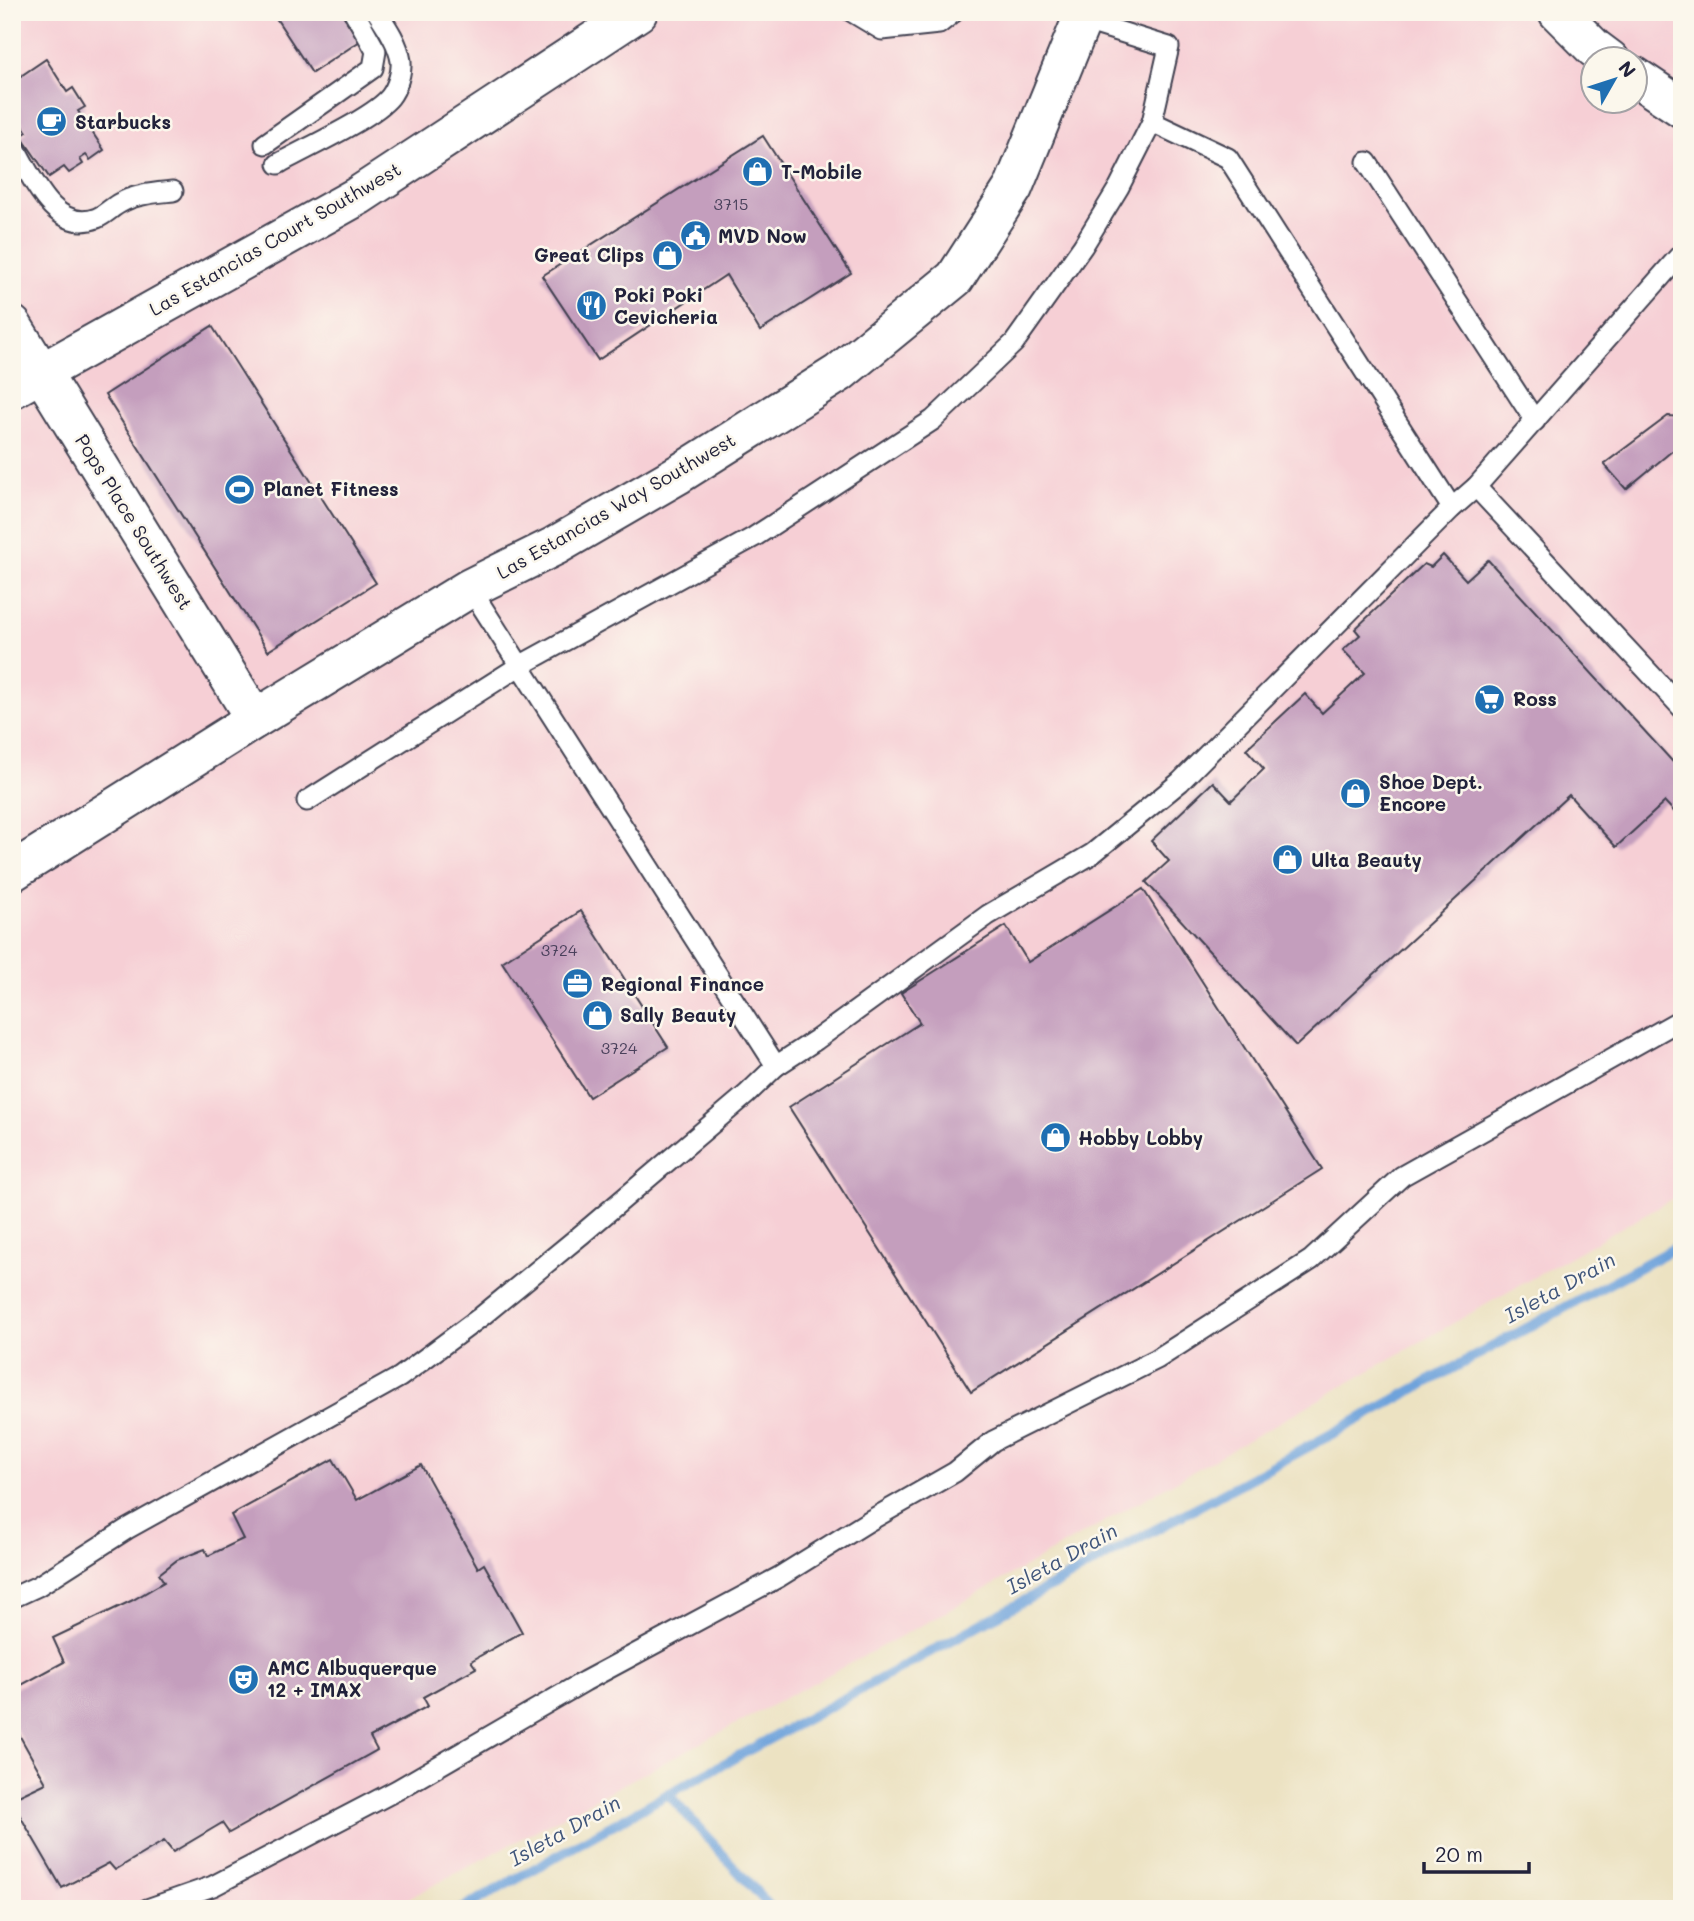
<svg xmlns="http://www.w3.org/2000/svg" width="1694" height="1921" font-family="Mali,sans-serif">
  <rect width="100%" height="100%" fill="#fbf7ec"/>
  <filter id="ink" filterUnits="userSpaceOnUse"><feTurbulence type="fractalNoise" baseFrequency=".0143" numOctaves="2"/><feDisplacementMap in="SourceGraphic" scale="14" xChannelSelector="R" yChannelSelector="G"/><feConvolveMatrix kernelMatrix="1 2 1 2 8 2 1 2 1" color-interpolation-filters="sRGB"/></filter>
  <filter id="wash" filterUnits="userSpaceOnUse"><feTurbulence type="fractalNoise" baseFrequency=".00686" numOctaves="4" result="noise"/><feDisplacementMap in="SourceGraphic" scale="28" xChannelSelector="R" yChannelSelector="G"/><feGaussianBlur stdDeviation="1.57" result="paint"/><feColorMatrix in="noise" values="0 0 0 0 0 0 0 0 0 0 0 0 0 0 0 0 0 1.4 0 .05"/><feComposite in="paint" operator="in"/></filter>
  <g filter="url(#wash)">
    <rect width="100%" height="100%" fill="#ece2c2"/>
    <path fill="#f6cfd5" fill-rule="evenodd" d="M 12,12 L 1682,12 L 1682,1193 L 937,1617 L 389,1909 L 12,1909 ZM 1592,60 L 1634,60 L 1634,102 L 1592,102 Z"/>
    <g fill="none" stroke-linecap="round" stroke-linejoin="round">
      <g stroke="#6ea3db" stroke-width="10">
        <path d="M 462,1909 L 668,1794 L 1682,1244"/>
        <path d="M 772,1909 L 668,1794 L 772,1909"/>
      </g>
    </g>
    <g id="blocks">
      <g fill="#c49ebd">
        <path d="M 272,12 L 341,12 L 345,18 L 349,14 L 352,19 L 347,22 L 360,41 L 312,73 Z"/>
        <path d="M 46,59 L 67,92 L 73,88 L 85,107 L 78,111 L 104,150 L 90,160 L 86,155 L 80,159 L 83,164 L 69,173 L 64,167 L 49,177 L 21,136 L 27,132 L 12,110 L 12,82 Z"/>
        <path d="M 763,136 L 851,273 L 760,331 L 726,275 L 598,360 L 542,276 Z"/>
        <path d="M 212,326 L 376,583 L 268,651 L 105,395 Z"/>
        <path d="M 1668,416 L 1682,417 L 1682,452 L 1672,451 L 1626,489 L 1604,464 Z"/>
        <path d="M 1443,555 L 1466,580 L 1488,560 L 1682,772 L 1682,820 L 1665,802 L 1616,847 L 1569,795 L 1296,1046 L 1146,882 L 1169,861 L 1151,841 L 1213,782 L 1231,801 L 1264,769 L 1246,749 L 1305,694 L 1322,713 L 1365,673 L 1343,650 L 1360,635 L 1355,629 L 1424,564 L 1431,567 Z"/>
        <path d="M 1143,889 L 1322,1169 L 971,1392 L 789,1107 L 920,1023 L 901,993 L 1006,926 L 1028,962 Z"/>
        <path d="M 581,911 L 668,1047 L 589,1097 L 502,962 Z"/>
        <path d="M 333,1459 L 357,1500 L 421,1465 L 478,1568 L 484,1564 L 522,1632 L 471,1661 L 476,1668 L 423,1697 L 428,1706 L 370,1737 L 377,1750 L 229,1833 L 222,1823 L 173,1852 L 164,1841 L 115,1870 L 109,1863 L 62,1888 L 12,1802 L 12,1799 L 46,1783 L 12,1722 L 12,1690 L 64,1662 L 53,1638 L 133,1600 L 164,1582 L 159,1574 L 177,1560 L 205,1549 L 208,1556 L 243,1539 L 231,1515 Z"/>
      </g>
    </g>
  </g>
  <g filter="url(#ink)">
    <use href="#blocks" fill-opacity="0" stroke="#403f4f" stroke-width="2"/>
    <g fill="none" stroke-linecap="round" stroke-linejoin="round">
      <defs>
        <g id="lane">
          <path d="M 852,12 L 882,30 L 939,24 L 954,12"/>
          <path d="M 1152,122 L 1228,158 L 1452,508"/>
          <path d="M 12,143 C 30,172 53,235 97,218 C 106,214 112,207 120,203 C 136,194 155,193 173,191"/>
          <path d="M 265,144 L 373,68 L 376,51 L 354,12"/>
          <path d="M 1367,162 L 1535,421"/>
          <path d="M 278,164 C 304,149 373,118 390,97 C 397,88 402,72 401,61 C 398,43 387,27 377,12"/>
          <path d="M 1476,487 L 1682,708"/>
          <path d="M 470,588 L 776,1066 L 816,1040 L 988,915 L 1092,854 L 1180,782 L 1452,508 L 1476,487 L 1682,253"/>
          <path d="M 307,801 L 521,665 L 754,537 L 933,420 L 1014,343 L 1083,246 L 1119,187 L 1152,122 L 1169,47 L 1082,20"/>
          <path d="M 12,1598 L 38,1586 L 127,1529 L 400,1377 L 482,1316 L 582,1234 L 747,1094 L 776,1066"/>
          <path d="M 147,1909 L 213,1886 L 397,1790 L 585,1681 L 779,1577 L 869,1521 L 955,1472 L 993,1441 L 1157,1359 L 1311,1260 L 1402,1176 L 1682,1019"/>
        </g>
        <g id="street">
          <path d="M 1558,12 L 1594,48 L 1610,60"/>
          <path d="M 1634,76 L 1682,108"/>
          <path d="M 12,325 L 255,719"/>
          <path d="M 12,389 L 358,196 L 638,12"/>
          <path d="M 12,872 L 255,719 L 470,588 L 555,546 L 679,474 L 839,373 L 955,278 L 1013,188 L 1085,12"/>
        </g>
      </defs>
      <use href="#lane" stroke="#403f4f" stroke-width="23"/>
      <use href="#street" stroke="#403f4f" stroke-width="42"/>
      <use href="#lane" stroke="#fff" stroke-width="19"/>
      <use href="#street" stroke="#fff" stroke-width="38"/>
    </g>
  </g>
  <defs>
    <symbol id="cafe-disc" viewBox="-11 -11 22 22"><circle r="9.5" fill="#1f6fb2" stroke="#fbf7ec"/><path d="M-5.5-4.5H6V0H3Q3 3.5 0 3.5H-2.5Q-5.5 3.5-5.5 0ZM3-3.2v2h1.7v-2ZM-6 4.5H4V6H-6Z" fill="#fff"/></symbol>
    <symbol id="shop-disc" viewBox="-11 -11 22 22"><circle r="9.5" fill="#1f6fb2" stroke="#fbf7ec"/><path d="M-5-2.5h2.3a2.7 3.5 0 0 1 5.4 0H5L5.5 6h-11ZM-1.5-2.5h3a1.5 2.3 0 0 0-3 0Z" fill="#fff"/></symbol>
    <symbol id="civic-disc" viewBox="-11 -11 22 22"><circle r="9.5" fill="#1f6fb2" stroke="#fbf7ec"/><path d="M-.6-6.5H3V-4.5H.6V-3L4-1V1h2V6H-6V1h2V-1L-.6-3ZM-1.2 2.5V6h2.4V2.5Z" fill="#fff"/></symbol>
    <symbol id="restaurant-disc" viewBox="-11 -11 22 22"><circle r="9.5" fill="#1f6fb2" stroke="#fbf7ec"/><path d="M-5-6h1v4h1v-4h1v4h1v-4h1v5L-1.5 .5V6h-2V.5L-5-1ZM5-6V6H3V1.5H1.5Q1.5-4 5-6Z" fill="#fff"/></symbol>
    <symbol id="stadium-disc" viewBox="-11 -11 22 22"><circle r="9.5" fill="#1f6fb2" stroke="#fbf7ec"/><path d="M0-5a6.5 5 0 1 0 0 10a6.5 5 0 1 0 0-10ZM-3.5-1.8h7v3.6h-7Z" fill="#fff"/></symbol>
    <symbol id="supermarket-disc" viewBox="-11 -11 22 22"><circle r="9.5" fill="#1f6fb2" stroke="#fbf7ec"/><path d="M-6-5.5h2.5l.6 2H6L4.5 2H-2.5L-4.4-4H-6ZM-1.5 3.2a1.3 1.3 0 1 0 .1 0ZM3 3.2a1.3 1.3 0 1 0 .1 0Z" fill="#fff"/></symbol>
    <symbol id="office-disc" viewBox="-11 -11 22 22"><circle r="9.5" fill="#1f6fb2" stroke="#fbf7ec"/><path d="M-6-3h4V-5.5h4V-3h4V5H-6ZM-1-4.5V-3h2v-1.5ZM-6 0V1H6V0Z" fill="#fff"/></symbol>
    <symbol id="theatre-disc" viewBox="-11 -11 22 22"><circle r="9.5" fill="#1f6fb2" stroke="#fbf7ec"/><path d="M-5-5.5Q0-4 5-5.5V0Q5 5 0 6Q-5 5-5 0ZM-3.3-2.5H-1v1.5H-3.3ZM1-2.5H3.3v1.5H1ZM-2.8 1Q0 5.5 2.8 1Z" fill="#fff"/></symbol>
  </defs>
  <g fill-rule="evenodd">
    <use href="#cafe-disc" x="34" y="104" width="35" height="35"/>
    <use href="#shop-disc" x="740" y="154" width="35" height="35"/>
    <use href="#civic-disc" x="678" y="218" width="35" height="35"/>
    <use href="#shop-disc" x="650" y="238" width="35" height="35"/>
    <use href="#restaurant-disc" x="574" y="288" width="35" height="35"/>
    <use href="#stadium-disc" x="222" y="472" width="35" height="35"/>
    <use href="#supermarket-disc" x="1472" y="682" width="35" height="35"/>
    <use href="#shop-disc" x="1338" y="776" width="35" height="35"/>
    <use href="#shop-disc" x="1270" y="842" width="35" height="35"/>
    <use href="#office-disc" x="560" y="966" width="35" height="35"/>
    <use href="#shop-disc" x="580" y="998" width="35" height="35"/>
    <use href="#shop-disc" x="1038" y="1120" width="35" height="35"/>
    <use href="#theatre-disc" x="226" y="1662" width="35" height="35"/>
  </g>
  <g text-anchor="middle" stroke-width="5" stroke-linejoin="round" paint-order="stroke">
    <g font-size="16" fill="#4a415c">
      <text x="731" y="210">3715</text>
      <text x="559" y="956">3724</text>
      <text x="619" y="1054">3724</text>
    </g>
    <g font-size="19" font-weight="bold" fill="#22223b" stroke="#fbf7ec" text-anchor="start">
      <text x="75" y="129">Starbucks</text>
      <text x="781" y="179">T-Mobile</text>
      <text x="718" y="243">MVD Now</text>
      <text x="644" y="262" text-anchor="end">Great Clips</text>
      <text x="614" y="302">Poki Poki<tspan x="614" dy="22">Cevicheria</tspan></text>
      <text x="263" y="496">Planet Fitness</text>
      <text x="1513" y="706">Ross</text>
      <text x="1379" y="789">Shoe Dept.<tspan x="1379" dy="22">Encore</tspan></text>
      <text x="1311" y="867">Ulta Beauty</text>
      <text x="601" y="991">Regional Finance</text>
      <text x="620" y="1022">Sally Beauty</text>
      <text x="1078" y="1145">Hobby Lobby</text>
      <text x="267" y="1675">AMC Albuquerque<tspan x="267" dy="22">12 + IMAX</tspan></text>
    </g>
    <g font-size="19" fill="#22223b" stroke="#fbf7ec">
      <text transform="translate(275 239) rotate(-30)" y="7">Las Estancias Court Southwest</text>
      <text transform="translate(616 506) rotate(-30)" y="7">Las Estancias Way Southwest</text>
      <text transform="translate(134 522) rotate(58)" y="7">Pops Place Southwest</text>
    </g>
    <g font-size="21" font-style="italic" fill="#40567b" stroke="#fbf7ec">
      <text transform="translate(1560 1288) rotate(-29)" y="7">Isleta Drain</text>
      <text transform="translate(1062 1559) rotate(-29)" y="7">Isleta Drain</text>
      <text transform="translate(565 1831) rotate(-29)" y="7">Isleta Drain</text>
    </g>
  </g>
  <rect width="1694" height="1921" fill="none" stroke="#fbf7ec" stroke-width="42"/>
  <g transform="translate(1614 80) rotate(51)"><circle r="33" fill="#fbf7ec" stroke="#a4a2a5" stroke-width="2"/>
  <path d="M0-5L12 26L0 18L-12 26Z" fill="#1f6fb2"/>
  <text y="-10" font-size="19" font-weight="bold" text-anchor="middle" fill="#22223b">N</text>
  </g>
  <path d="M1424 1862v10h105v-10" fill="none" stroke="#22223b" stroke-width="3.5"/>
  <text x="1435" y="1862" font-size="21" fill="#22223b" stroke="#fbf7ec" stroke-width="5" paint-order="stroke">20 m</text>
</svg>
